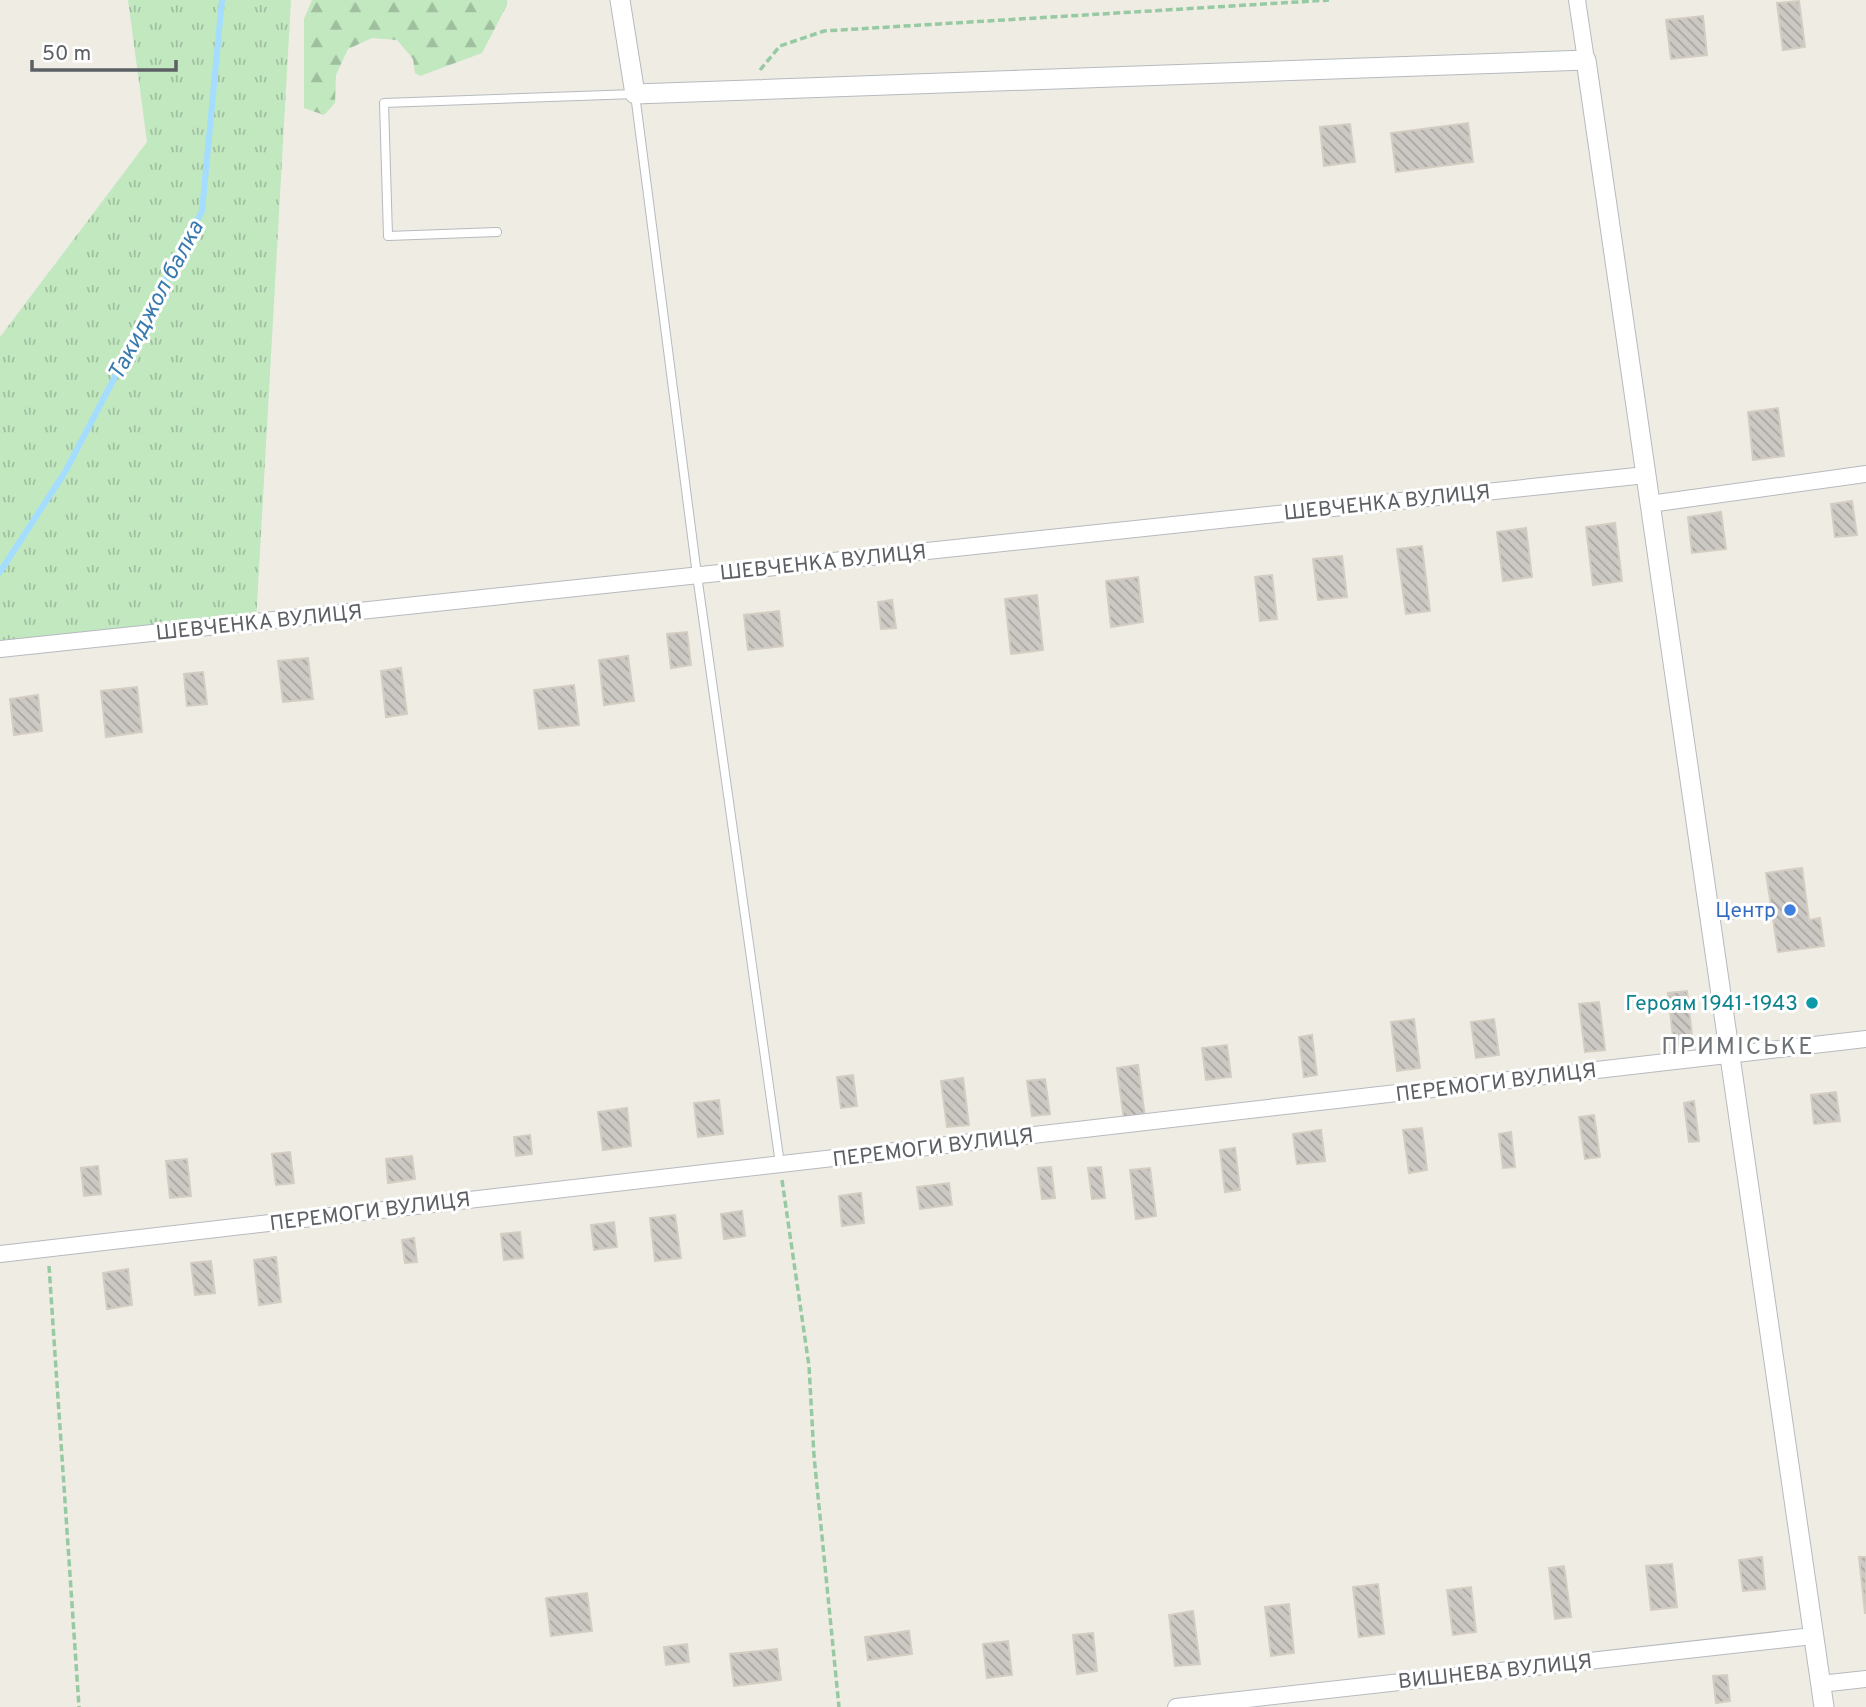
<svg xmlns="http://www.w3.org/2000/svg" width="1866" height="1707" font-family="Overpass,sans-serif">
  <defs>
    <pattern id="grass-tufts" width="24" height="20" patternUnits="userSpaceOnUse" patternTransform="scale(1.75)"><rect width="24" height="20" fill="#c1e8bf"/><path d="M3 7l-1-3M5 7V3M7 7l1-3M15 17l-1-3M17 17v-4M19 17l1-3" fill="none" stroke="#a0bf9f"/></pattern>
    <pattern id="forest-firs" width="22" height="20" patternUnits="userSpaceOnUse" patternTransform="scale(1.75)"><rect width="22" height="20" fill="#c1e8bf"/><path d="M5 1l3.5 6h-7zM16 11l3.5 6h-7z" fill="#a0bf9f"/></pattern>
    <pattern id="building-back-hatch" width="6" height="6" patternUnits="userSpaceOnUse" patternTransform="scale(1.75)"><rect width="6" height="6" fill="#ccc8c3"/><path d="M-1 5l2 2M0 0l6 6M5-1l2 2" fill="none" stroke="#a9a6a2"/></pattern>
  </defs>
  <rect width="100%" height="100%" fill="#efece4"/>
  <path fill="url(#grass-tufts)" d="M 128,0 L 291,0 L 256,622 L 0,649 L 0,337 L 147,142 Z"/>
  <path fill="url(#forest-firs)" d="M 312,0 L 507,0 L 507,5 L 482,53 L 420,76 L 415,73 L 413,59 L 397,40 L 372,38 L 348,49 L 336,75 L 335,103 L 324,115 L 304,108 L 304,19 Z"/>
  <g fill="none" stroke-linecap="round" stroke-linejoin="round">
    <path stroke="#a4ddff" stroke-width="6" d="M 0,572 L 65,472 L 202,211 L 222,0"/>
  </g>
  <g fill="url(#building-back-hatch)" stroke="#d4cdc2" stroke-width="2">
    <path d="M 1799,1 L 1805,47 L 1783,50 L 1777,3 Z"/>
    <path d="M 1703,16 L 1707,55 L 1671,59 L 1666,20 Z"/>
    <path d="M 1468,123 L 1473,162 L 1396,172 L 1391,133 Z"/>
    <path d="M 1350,124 L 1355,162 L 1324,166 L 1320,127 Z"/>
    <path d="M 1778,408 L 1784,456 L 1753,460 L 1748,412 Z"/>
    <path d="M 1852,501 L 1857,535 L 1835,537 L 1831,504 Z"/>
    <path d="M 1721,512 L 1726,549 L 1692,553 L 1688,517 Z"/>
    <path d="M 1615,523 L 1622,581 L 1593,585 L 1586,527 Z"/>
    <path d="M 1526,528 L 1532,577 L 1503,581 L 1497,532 Z"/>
    <path d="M 1422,546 L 1430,611 L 1406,614 L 1397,549 Z"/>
    <path d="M 1342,556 L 1347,597 L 1318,600 L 1313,559 Z"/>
    <path d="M 1272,575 L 1277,619 L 1260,621 L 1255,577 Z"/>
    <path d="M 1138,577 L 1143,622 L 1111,627 L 1106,581 Z"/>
    <path d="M 1037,595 L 1043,650 L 1011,654 L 1005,599 Z"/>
    <path d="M 892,600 L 896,628 L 881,629 L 878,602 Z"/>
    <path d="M 779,611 L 783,646 L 748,650 L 744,615 Z"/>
    <path d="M 687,632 L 691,665 L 671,668 L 667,634 Z"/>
    <path d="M 628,656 L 634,701 L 604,705 L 599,660 Z"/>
    <path d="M 308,658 L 313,699 L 283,702 L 278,661 Z"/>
    <path d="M 401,668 L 407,714 L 386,717 L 381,671 Z"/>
    <path d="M 203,672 L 207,704 L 187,706 L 184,674 Z"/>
    <path d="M 574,685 L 579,725 L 539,729 L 534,690 Z"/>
    <path d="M 137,687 L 142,732 L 106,737 L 101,691 Z"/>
    <path d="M 38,695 L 42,731 L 14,735 L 10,699 Z"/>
    <path d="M 1802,868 L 1809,920 L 1820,918 L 1824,946 L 1778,952 L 1766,873 Z"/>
    <path d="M 1687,991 L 1693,1044 L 1674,1046 L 1668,993 Z"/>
    <path d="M 1599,1002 L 1605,1050 L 1585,1052 L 1579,1004 Z"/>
    <path d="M 1414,1019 L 1420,1068 L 1397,1071 L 1391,1022 Z"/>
    <path d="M 1494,1019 L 1499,1055 L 1476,1058 L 1471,1022 Z"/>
    <path d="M 1312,1035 L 1317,1075 L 1304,1077 L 1299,1037 Z"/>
    <path d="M 1227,1045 L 1231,1077 L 1206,1080 L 1202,1048 Z"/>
    <path d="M 1138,1065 L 1145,1117 L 1124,1120 L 1117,1068 Z"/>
    <path d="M 853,1075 L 857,1106 L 841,1108 L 837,1077 Z"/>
    <path d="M 963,1078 L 969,1125 L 947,1127 L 941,1081 Z"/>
    <path d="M 1045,1079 L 1050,1114 L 1032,1116 L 1027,1081 Z"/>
    <path d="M 1836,1092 L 1840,1121 L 1814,1124 L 1811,1095 Z"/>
    <path d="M 719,1100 L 723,1134 L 698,1137 L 694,1103 Z"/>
    <path d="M 1694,1101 L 1699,1141 L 1689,1142 L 1684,1103 Z"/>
    <path d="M 627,1108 L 631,1146 L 603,1150 L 598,1112 Z"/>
    <path d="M 1594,1115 L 1600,1157 L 1585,1159 L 1579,1117 Z"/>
    <path d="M 1422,1128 L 1427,1170 L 1409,1173 L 1403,1130 Z"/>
    <path d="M 1321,1130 L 1325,1161 L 1297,1164 L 1293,1134 Z"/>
    <path d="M 1511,1132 L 1515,1167 L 1503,1168 L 1499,1134 Z"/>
    <path d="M 530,1135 L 532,1154 L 516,1156 L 514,1137 Z"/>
    <path d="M 1235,1148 L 1240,1190 L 1225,1192 L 1220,1150 Z"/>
    <path d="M 290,1152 L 294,1183 L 276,1185 L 272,1154 Z"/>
    <path d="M 412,1156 L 415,1179 L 388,1183 L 386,1159 Z"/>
    <path d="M 187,1159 L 191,1196 L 170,1198 L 166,1161 Z"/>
    <path d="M 98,1166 L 101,1194 L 84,1196 L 81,1168 Z"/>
    <path d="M 1051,1167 L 1055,1198 L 1042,1199 L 1038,1168 Z"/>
    <path d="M 1101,1167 L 1105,1198 L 1092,1199 L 1088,1168 Z"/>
    <path d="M 1150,1168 L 1156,1216 L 1136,1219 L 1130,1170 Z"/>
    <path d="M 949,1183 L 952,1205 L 920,1209 L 917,1187 Z"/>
    <path d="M 861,1193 L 864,1223 L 842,1226 L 839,1196 Z"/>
    <path d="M 742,1211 L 745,1236 L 724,1239 L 721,1214 Z"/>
    <path d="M 675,1215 L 681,1258 L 655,1261 L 650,1218 Z"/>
    <path d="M 614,1222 L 617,1247 L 594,1250 L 591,1225 Z"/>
    <path d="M 520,1232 L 523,1258 L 504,1260 L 501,1234 Z"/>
    <path d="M 414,1238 L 417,1262 L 405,1263 L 402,1240 Z"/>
    <path d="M 276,1257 L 281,1302 L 259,1305 L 254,1260 Z"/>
    <path d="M 211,1261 L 215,1293 L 195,1295 L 191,1263 Z"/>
    <path d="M 128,1269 L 132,1305 L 107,1309 L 103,1273 Z"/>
    <path d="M 1762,1557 L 1765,1589 L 1743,1591 L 1739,1560 Z"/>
    <path d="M 1859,1557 L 1866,1557 L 1866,1613 L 1865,1613 Z"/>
    <path d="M 1672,1564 L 1677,1607 L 1651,1610 L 1646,1566 Z"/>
    <path d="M 1564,1566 L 1571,1617 L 1555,1619 L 1549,1568 Z"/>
    <path d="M 1378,1584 L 1384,1634 L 1359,1637 L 1353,1587 Z"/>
    <path d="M 1471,1587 L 1476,1632 L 1453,1635 L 1447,1590 Z"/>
    <path d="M 587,1593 L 592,1631 L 551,1636 L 546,1598 Z"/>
    <path d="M 1289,1604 L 1294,1653 L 1271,1656 L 1265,1607 Z"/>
    <path d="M 1193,1611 L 1200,1664 L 1175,1666 L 1169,1615 Z"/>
    <path d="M 909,1631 L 912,1654 L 868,1660 L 865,1637 Z"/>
    <path d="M 1093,1633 L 1097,1671 L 1077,1674 L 1073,1635 Z"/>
    <path d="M 1008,1641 L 1012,1675 L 987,1678 L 983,1644 Z"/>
    <path d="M 687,1644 L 689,1662 L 666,1665 L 664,1647 Z"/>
    <path d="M 777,1649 L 781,1680 L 734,1686 L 730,1654 Z"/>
    <path d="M 1727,1675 L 1730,1701 L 1716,1703 L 1713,1676 Z"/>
  </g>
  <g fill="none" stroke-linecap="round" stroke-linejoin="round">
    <defs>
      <path id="service" d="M 497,232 L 388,236 L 384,103 L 635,94 L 697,575 L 780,1164"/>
      <g id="minor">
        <path d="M 1577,0 L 1586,60"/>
        <path d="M 1650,504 L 1866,474"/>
        <path d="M 0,649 L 1646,475"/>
        <path d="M 0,1254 L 1866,1039"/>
        <path d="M 1820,1684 L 1866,1679"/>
        <path d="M 1176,1707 L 1813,1636"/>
      </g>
      <path id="tertiary" d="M 620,0 L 635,94 L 1586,60 L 1824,1707"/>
    </defs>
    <use href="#service" stroke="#b6babf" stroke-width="10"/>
    <use href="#minor" stroke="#b6babf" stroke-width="18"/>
    <use href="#tertiary" stroke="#b6babf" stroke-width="21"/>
    <g stroke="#97caa3" stroke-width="3.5" stroke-dasharray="7 3.5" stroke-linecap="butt">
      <path d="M 760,70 L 780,46 L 824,31 L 1329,0"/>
      <path d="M 1729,919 L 1772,913"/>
      <path d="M 782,1180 L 809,1366 L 814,1456 L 839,1707"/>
      <path d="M 49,1266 L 79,1707"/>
    </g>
    <use href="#service" stroke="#fff" stroke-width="8"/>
    <use href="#minor" stroke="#fff" stroke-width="16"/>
    <use href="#tertiary" stroke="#fff" stroke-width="19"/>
  </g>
  <circle fill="#3f7fe0" stroke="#fff" stroke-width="2.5" cx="1790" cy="910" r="7"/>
  <circle fill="#0f9aa8" stroke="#fff" stroke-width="2.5" cx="1812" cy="1003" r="7"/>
  <g text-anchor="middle" stroke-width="6" stroke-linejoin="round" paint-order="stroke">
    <g font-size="21" fill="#5c6065" stroke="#fff">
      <text transform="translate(1387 502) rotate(-6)" y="7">ШЕВЧЕНКА ВУЛИЦЯ</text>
      <text transform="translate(823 562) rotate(-6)" y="7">ШЕВЧЕНКА ВУЛИЦЯ</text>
      <text transform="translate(259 622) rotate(-6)" y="7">ШЕВЧЕНКА ВУЛИЦЯ</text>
      <text transform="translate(1496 1082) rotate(-7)" y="7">ПЕРЕМОГИ ВУЛИЦЯ</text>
      <text transform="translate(933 1147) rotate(-7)" y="7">ПЕРЕМОГИ ВУЛИЦЯ</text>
      <text transform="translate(370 1211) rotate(-7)" y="7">ПЕРЕМОГИ ВУЛИЦЯ</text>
      <text transform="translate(1495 1671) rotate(-6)" y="7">ВИШНЕВА ВУЛИЦЯ</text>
    </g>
    <g font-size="21" fill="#366cbe" stroke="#fff" text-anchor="end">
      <text x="1776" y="917">Центр</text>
    </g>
    <g font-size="21" fill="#0d838f" stroke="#fff" text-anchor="end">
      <text x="1798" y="1010">Героям 1941-1943</text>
    </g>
    <g font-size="23" font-style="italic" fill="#3879ae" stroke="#fff">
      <text transform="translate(155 300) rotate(-62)" y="8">Такиджол балка</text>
    </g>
    <g font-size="24" letter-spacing="2" fill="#6d7377" stroke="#fff">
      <text x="1738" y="1054">ПРИМІСЬКЕ</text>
    </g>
  </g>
  <path d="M32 60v10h144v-10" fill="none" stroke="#5c6065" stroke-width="3.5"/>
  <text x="42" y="60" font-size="21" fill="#5c6065" stroke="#ffffff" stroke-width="5" paint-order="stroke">50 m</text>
</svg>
